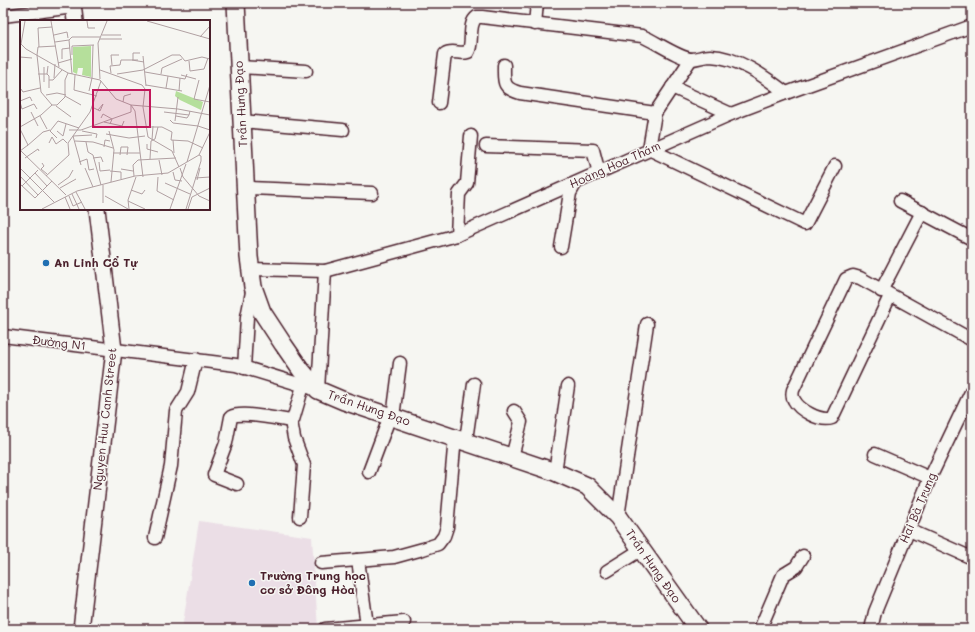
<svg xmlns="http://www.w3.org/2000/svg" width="975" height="632" font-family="Mali,sans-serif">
  <rect width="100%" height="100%" fill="#f6f6f2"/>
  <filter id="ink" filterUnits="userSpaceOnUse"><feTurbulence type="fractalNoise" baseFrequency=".025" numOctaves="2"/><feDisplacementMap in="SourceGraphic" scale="8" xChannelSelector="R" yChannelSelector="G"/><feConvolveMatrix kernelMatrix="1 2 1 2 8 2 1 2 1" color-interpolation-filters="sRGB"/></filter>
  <g filter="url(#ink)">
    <path fill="#ebdee6" d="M 199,521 L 312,537 L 318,629 L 182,629 Z"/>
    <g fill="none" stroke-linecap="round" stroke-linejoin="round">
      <defs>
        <g id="minor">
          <path d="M 3,16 L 74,7"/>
          <path d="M 535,24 L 537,3"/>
          <path d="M 691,59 L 655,113 L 649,149 L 805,224 L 835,166"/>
          <path d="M 504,65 C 504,82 502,88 520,93 L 655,113"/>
          <path d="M 239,67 L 306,71"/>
          <path d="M 672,87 L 731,114"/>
          <path d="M 439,103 L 445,54 C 452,49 460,55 468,52 C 474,43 467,24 477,17 L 482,17 L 642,36 C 653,40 680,59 692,59 C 697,59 703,56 710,56 C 738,57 764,76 786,93"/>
          <path d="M 242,121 L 343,130"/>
          <path d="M 486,146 L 593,150 L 599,173"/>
          <path d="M 246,188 L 372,193"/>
          <path d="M 900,201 L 972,239"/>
          <path d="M 457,235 L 459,194 L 467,183 L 471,136"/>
          <path d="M 561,247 L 570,193 L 575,184"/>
          <path d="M 251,269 L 325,271 L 457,235 L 731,114 L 786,93 L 972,26"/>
          <path d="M 881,291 L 922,212"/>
          <path d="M 890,296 L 832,418 C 820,422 799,410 794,400 C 792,397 792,394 793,390 L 846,279 L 853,276 L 860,278 L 972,340"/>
          <path d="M 3,336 L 236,365 L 318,390 L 325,271"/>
          <path d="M 244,368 L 247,317 L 253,287"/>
          <path d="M 393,417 L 400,363"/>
          <path d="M 466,440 L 474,384"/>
          <path d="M 875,454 L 930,478"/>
          <path d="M 512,457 L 521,422 L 514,411"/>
          <path d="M 369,472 L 390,416"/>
          <path d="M 555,472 L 568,386"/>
          <path d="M 237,484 L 214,475 L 226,443 L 231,417 C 241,411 278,419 291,421"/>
          <path d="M 300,517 L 304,465 L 294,438 L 291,421 L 293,420 L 303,386"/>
          <path d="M 618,517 L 647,324"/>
          <path d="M 909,530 L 972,558"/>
          <path d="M 155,538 L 171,466 L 176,411 L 188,392 L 196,359"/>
          <path d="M 358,560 L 367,625"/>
          <path d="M 321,563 L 394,557 L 423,549 L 438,544 L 444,536 L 447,527 L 455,437"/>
          <path d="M 607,571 L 642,549"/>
          <path d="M 325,629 L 404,622"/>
          <path d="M 760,629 L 783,575 L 796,567 L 803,556"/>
          <path d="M 871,629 L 875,612 L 930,478 L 972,390"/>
        </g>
        <g id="tertiary">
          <path d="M 73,3 L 75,21"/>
          <path d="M 81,629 L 114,350 L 97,209"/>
        </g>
        <path id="secondary" d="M 236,3 L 249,257 L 253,287 L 262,312 L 283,344 L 301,370 L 318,390 L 344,401 L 555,472 L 587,486 L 618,517 L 698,629"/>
      </defs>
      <use href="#minor" stroke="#4a1f2b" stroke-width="15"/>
      <use href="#tertiary" stroke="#4a1f2b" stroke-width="18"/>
      <use href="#secondary" stroke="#4a1f2b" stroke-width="20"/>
      <use href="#minor" stroke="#f6f6f2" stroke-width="12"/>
      <use href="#tertiary" stroke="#f6f6f2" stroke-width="15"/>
      <use href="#secondary" stroke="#f6f6f2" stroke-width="17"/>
    </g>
  </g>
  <g fill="#1f6fb2" stroke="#f6f6f2" stroke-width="1.5">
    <circle cx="46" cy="263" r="4"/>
    <circle cx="252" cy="583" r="4"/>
  </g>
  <g text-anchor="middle" stroke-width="3" stroke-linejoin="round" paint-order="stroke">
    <g font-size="12" fill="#4a1f2b" stroke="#f6f6f2">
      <text transform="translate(241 104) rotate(-93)" y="4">Trần Hưng Đạo</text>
      <text transform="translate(615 165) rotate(-24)" y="4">Hoàng Hoa Thám</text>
      <text transform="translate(59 343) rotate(7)" y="4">Đường N1</text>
      <text transform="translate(369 408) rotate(19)" y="4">Trần Hưng Đạo</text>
      <text transform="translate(105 419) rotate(-84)" y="4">Nguyen Huu Canh Street</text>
      <text transform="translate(918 508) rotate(-67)" y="4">Hai Bà Trưng</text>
      <text transform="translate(653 566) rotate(55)" y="4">Trần Hưng Đạo</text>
    </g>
    <g font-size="12" font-weight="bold" fill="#4a1f2b" stroke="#f6f6f2" text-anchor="start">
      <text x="54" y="267">An Linh Cổ Tự</text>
      <text x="260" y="580">Trường Trung học<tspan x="260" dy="14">cơ sở Đông Hòa</tspan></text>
    </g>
  </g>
  <g transform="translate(20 20)">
    <rect width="190" height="190" fill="#f6f6f2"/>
    <path d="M 71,26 L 71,57 L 62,55 L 63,48 L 58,48 L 57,54 L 53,52 L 53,27 Z" fill="#b5df9b"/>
    <path d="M 156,71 L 183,82 L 181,90 L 160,80 L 155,76 Z" fill="#b5df9b"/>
    <path fill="none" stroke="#b1a0a2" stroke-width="1" d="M 31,1 L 39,47M 67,1 L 68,8 L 75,8M 127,1 L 190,19M 34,15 L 47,12 L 48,18M 82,15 L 101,15M 180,17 L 190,6M 80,19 L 102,19M 49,20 L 52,54M 35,22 L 49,20 L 52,17 L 80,17M 0,23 L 6,29 L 48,53 L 80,60 L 96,79 L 111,85 L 115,91 L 123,157M 1,24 L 5,1M 19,27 L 18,8 L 32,7M 17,35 L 18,27 L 36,26M 52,35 L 52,26 L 74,25M 123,36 L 126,66M 0,37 L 12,38M 42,39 L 42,29 L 50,28M 112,40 L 124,42M 113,40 L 113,33 L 120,33M 169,41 L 170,51 L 184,49 L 188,38M 38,43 L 52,39M 92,45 L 91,35 L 99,35M 24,47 L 24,62M 80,50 L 122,65 L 125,69 L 123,87 L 128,117 L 152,131 L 159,147M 125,52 L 165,59 L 167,54M 91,53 L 90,46 L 100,45 L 101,40 L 118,40M 18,54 L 27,54 L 28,46M 27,54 L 29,56 L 29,68M 97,54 L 123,50 L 152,35 L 160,35 L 165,41 L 182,37 L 190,39M 141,54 L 142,48 L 162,39M 55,55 L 54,70 L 77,76M 161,55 L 176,59M 34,58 L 35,44M 80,59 L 78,23 L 87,1M 29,60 L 33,60 L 42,50M 179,60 L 174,79 L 190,82M 126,65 L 162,71M 146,68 L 148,56M 1,69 L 3,72 L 20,68M 69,71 L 72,58 L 73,25M 159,71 L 160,58M 26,75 L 37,73 L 46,75M 45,76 L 61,85M 0,81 L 10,77 L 12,81M 0,82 L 2,89 L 14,84 L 17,89M 103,82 L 104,76 L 111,74M 32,85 L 37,85 L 45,77 L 45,60 L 48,53M 36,86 L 51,97M 72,87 L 80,91 L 83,84 L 78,90M 11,92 L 18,106M 111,92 L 111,85 L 158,89 L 190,95M 144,92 L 169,95 L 170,91M 20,96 L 27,109M 156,96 L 167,98 L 169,95M 81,98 L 83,94 L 92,99 L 90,104M 150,100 L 153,103 L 178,106 L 190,110M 155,101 L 158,77M 84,102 L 102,106 L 104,101M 0,107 L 21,95 L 32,85 L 21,72 L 17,35M 126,107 L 142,107 L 152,112M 0,109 L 8,125 L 0,131M 49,110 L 61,110 L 111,92M 37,111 L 43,116 L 46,104M 62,111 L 77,114 L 76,118M 89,111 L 94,130 L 91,162M 152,112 L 151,120 L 168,121 L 183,128M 86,114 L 109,118 L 125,116M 37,118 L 30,111 L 38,101 L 59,108M 132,120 L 133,106M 153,120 L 154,133M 55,121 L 73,122 L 93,128M 66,122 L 68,132 L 73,135 L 81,165M 29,123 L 32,117 L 36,124 L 43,119 L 47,123M 127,124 L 127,129 L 138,132M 7,126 L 23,112 L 30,110M 84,127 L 85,120 L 90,121M 0,130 L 46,175M 93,133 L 120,133M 100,135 L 101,127 L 108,127 L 107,135M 5,138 L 18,129 L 19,131M 73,138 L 81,137 L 83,142M 130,139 L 131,121 L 135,119 L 138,107M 139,140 L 142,155M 59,142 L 67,139 L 69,150 L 74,149M 79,142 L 80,151 L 90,150M 167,142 L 190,65M 22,143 L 24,146 L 21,149 L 27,154M 61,145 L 53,116 L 72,115M 0,148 L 34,182M 65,148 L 73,167M 160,148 L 163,157 L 179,176 L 190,181M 101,149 L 113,151M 90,151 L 101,152 L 101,159M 153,152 L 155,160 L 162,161M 15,153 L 27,166M 0,156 L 18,175M 26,156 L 49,135 L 48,123 L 70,92 L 81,61M 114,156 L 113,145 L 118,140 L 156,138M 138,157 L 137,171 L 154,180M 175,158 L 190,157M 177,160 L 180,148M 145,163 L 170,174M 0,164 L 15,178 L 22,171M 38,165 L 49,157 L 53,150M 83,165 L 83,183M 2,166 L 18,150M 40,168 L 56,159M 23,170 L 32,161M 111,170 L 122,174 L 125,170M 56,172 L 65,189M 52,174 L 59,189M 49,176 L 53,186 L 62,182M 85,176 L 108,189M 45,177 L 50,189M 108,181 L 125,189M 22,189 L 57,171 L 115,156 L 148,153 L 179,135 L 190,112M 109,189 L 108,180 L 116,157M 150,189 L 166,144M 166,189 L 181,141 L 181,136 L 179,135M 168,189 L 172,177 L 190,168"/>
    <path fill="#c2185b" fill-opacity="0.15" stroke="#c2185b" stroke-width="2" d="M 73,70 L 130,70 L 130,107 L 73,107 Z"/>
    <rect width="190" height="190" fill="none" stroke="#4a1f2b" stroke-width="2"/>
  </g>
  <rect width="975" height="632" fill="none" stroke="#f6f6f2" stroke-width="16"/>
  <rect x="8" y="8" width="959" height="616" fill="none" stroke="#4a1f2b" stroke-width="1.5" filter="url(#ink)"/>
</svg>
